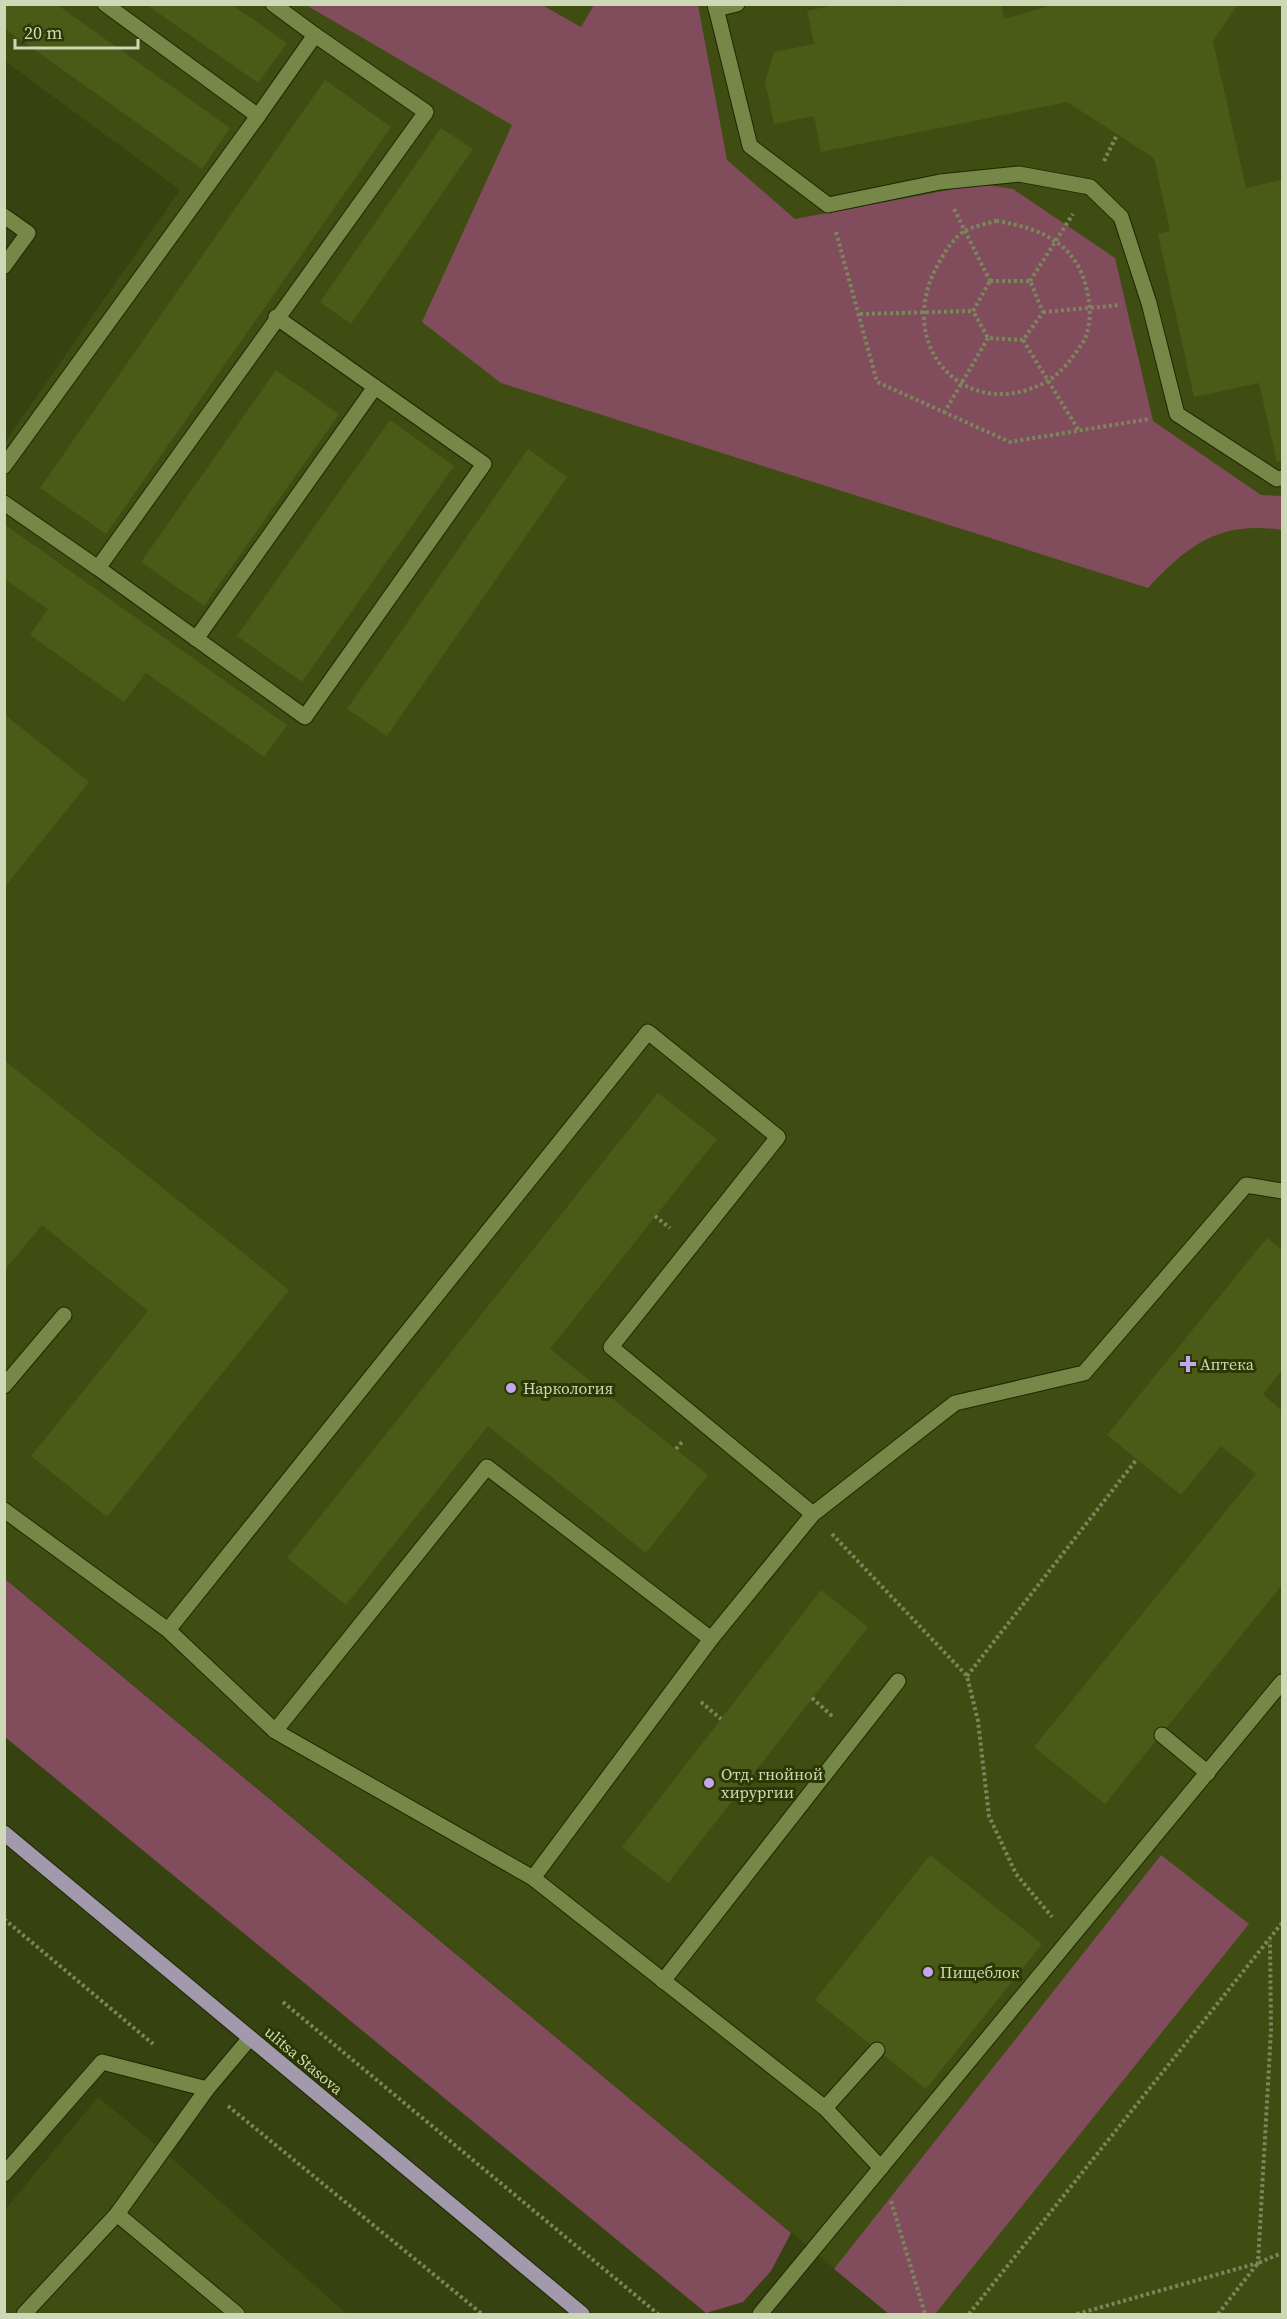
<svg xmlns="http://www.w3.org/2000/svg" width="1287" height="2319" font-family="'Source Serif 4',serif">
  <rect width="100%" height="100%" fill="#36420f"/>
  <g fill="#3f4d13">
    <path d="M 5,4 L 1282,5 L 1282,2314 L 889,2314 L 5,1578 L 5,442 L 180,190 L 5,61 Z"/>
    <path d="M 98,2097 L 161,2149 L 347,2314 L 5,2314 L 5,2210 Z"/>
  </g>
  <g fill="#814d5c">
    <path d="M 306,5 L 542,5 L 581,27 L 594,5 L 698,5 L 727,160 L 795,219 L 981,184 L 1013,189 L 1115,258 L 1153,421 L 1261,495 L 1282,496 L 1282,530 C 1220,521 1189,544 1148,588 L 501,383 L 422,322 L 512,125 Z"/>
    <path d="M 4,1578 L 791,2233 L 771,2271 L 743,2302 L 706,2313 L 5,1737 Z"/>
    <path d="M 1161,1855 L 1249,1924 L 935,2314 L 889,2314 L 834,2269 Z"/>
  </g>
  <g fill="#4a5a17">
    <path d="M 4,4 L 56,4 L 230,128 L 202,169 L 4,28 Z"/>
    <path d="M 839,4 L 897,4 L 897,7 L 910,4 L 1001,4 L 1004,19 L 1056,4 L 1238,4 L 1213,41 L 1246,188 L 1281,180 L 1282,189 L 1282,461 L 1277,462 L 1259,383 L 1194,397 L 1158,234 L 1170,231 L 1154,158 L 1067,102 L 821,152 L 814,116 L 774,124 L 765,82 L 774,52 L 814,44 L 807,11 Z"/>
    <path d="M 147,5 L 232,5 L 287,43 L 258,83 Z"/>
    <path d="M 325,80 L 391,127 L 106,534 L 40,488 Z"/>
    <path d="M 441,128 L 473,149 L 351,324 L 320,302 Z"/>
    <path d="M 276,370 L 339,414 L 204,606 L 141,562 Z"/>
    <path d="M 390,420 L 454,466 L 302,682 L 237,636 Z"/>
    <path d="M 528,449 L 567,477 L 387,736 L 347,709 Z"/>
    <path d="M 4,524 L 287,725 L 264,757 L 146,673 L 124,702 L 30,635 L 48,609 L 4,579 Z"/>
    <path d="M 4,714 L 89,782 L 4,888 Z"/>
    <path d="M 4,1060 L 289,1290 L 107,1517 L 31,1456 L 148,1311 L 42,1225 L 4,1271 Z"/>
    <path d="M 658,1093 L 717,1139 L 550,1349 L 708,1475 L 646,1553 L 488,1426 L 346,1605 L 287,1558 Z"/>
    <path d="M 1267,1238 L 1282,1250 L 1282,1370 L 1263,1394 L 1282,1411 L 1282,1585 L 1105,1804 L 1034,1747 L 1256,1474 L 1221,1446 L 1181,1495 L 1107,1435 Z"/>
    <path d="M 821,1590 L 868,1627 L 668,1883 L 622,1847 Z"/>
    <path d="M 930,1855 L 1042,1944 L 926,2089 L 815,2000 Z"/>
  </g>
  <g fill="none" stroke-linecap="round" stroke-linejoin="round">
    <defs>
      <g id="minor">
        <path d="M 105,4 L 258,116 L 315,35 L 273,4"/>
        <path d="M 715,4 L 750,146 L 828,205 L 940,182 L 1019,174 L 1090,187 L 1121,217 L 1149,303 L 1177,414 L 1277,479 L 1282,478"/>
        <path d="M 716,9 L 737,4"/>
        <path d="M 4,216 L 28,233 L 4,266"/>
        <path d="M 276,317 L 484,464 L 305,717 L 98,568 L 426,112 L 315,35"/>
        <path d="M 4,466 L 258,116"/>
        <path d="M 4,503 L 98,568"/>
        <path d="M 196,639 L 375,387"/>
        <path d="M 4,1386 L 64,1315"/>
        <path d="M 4,1510 L 168,1630 L 275,1731 L 533,1878 L 825,2108 L 881,2168"/>
        <path d="M 168,1630 L 648,1032 L 778,1137 L 611,1347 L 813,1514"/>
        <path d="M 275,1731 L 487,1467 L 711,1639"/>
        <path d="M 1162,1735 L 1208,1773"/>
        <path d="M 533,1878 L 711,1639 L 813,1514 L 955,1403 L 1084,1373 L 1246,1185 L 1282,1191"/>
        <path d="M 663,1981 L 898,1681"/>
        <path d="M 825,2108 L 877,2050"/>
        <path d="M 4,2174 L 102,2062 L 207,2089"/>
        <path d="M 117,2214 L 237,2314"/>
        <path d="M 24,2314 L 117,2214 L 207,2089 L 250,2038"/>
        <path d="M 760,2314 L 1282,1682"/>
      </g>
      <path id="major" d="M 4,1833 L 582,2314"/>
    </defs>
    <use href="#minor" stroke="#1f2704" stroke-width="17"/>
    <use href="#major" stroke="#1f2704" stroke-width="17"/>
    <g stroke="#7b865b" stroke-width="4" stroke-dasharray="3 3" stroke-linecap="butt">
      <path d="M 1104,161 L 1117,135"/>
      <path d="M 954,209 L 990,281"/>
      <path d="M 996,221 C 1047,229 1082,247 1089,302 C 1091,313 1089,333 1083,342 C 1073,357 1062,373 1046,382 C 967,424 896,349 935,270 C 942,257 952,238 965,231 C 973,226 986,224 996,221 Z"/>
      <path d="M 836,232 L 877,382 L 1010,442 L 1149,419"/>
      <path d="M 990,281 L 1030,281 L 1043,312 L 1023,340 L 988,338 L 973,311 Z"/>
      <path d="M 1030,281 L 1073,214"/>
      <path d="M 1043,312 L 1121,305"/>
      <path d="M 860,314 L 973,311"/>
      <path d="M 1023,340 L 1079,431"/>
      <path d="M 944,413 L 988,338"/>
      <path d="M 655,1216 L 670,1228"/>
      <path d="M 676,1449 L 682,1442"/>
      <path d="M 832,1534 L 967,1676 L 978,1721 L 989,1816 L 1016,1874 L 1052,1917"/>
      <path d="M 967,1676 L 1137,1459"/>
      <path d="M 812,1698 L 833,1717"/>
      <path d="M 701,1702 L 721,1719"/>
      <path d="M 4,1919 L 153,2044"/>
      <path d="M 283,2002 L 658,2314"/>
      <path d="M 228,2106 L 482,2314"/>
      <path d="M 891,2201 L 925,2314"/>
      <path d="M 969,2314 L 1282,1923"/>
      <path d="M 1077,2314 L 1258,2263 L 1271,2030 L 1270,1941"/>
      <path d="M 1218,2314 L 1258,2263 L 1282,2253"/>
    </g>
    <use href="#minor" stroke="#768847" stroke-width="15"/>
    <use href="#major" stroke="#a399ac" stroke-width="15"/>
  </g>
  <g fill="#c4a7f1" stroke="#2c3703" stroke-width="2">
    <path d="M1185 1355h6v6h6v6h-6v6h-6v-6h-6v-6h6z"/>
    <circle cx="511" cy="1388" r="6"/>
    <circle cx="709" cy="1783" r="6"/>
    <circle cx="928" cy="1972" r="6"/>
  </g>
  <g text-anchor="middle" stroke-width="6" stroke-linejoin="round" paint-order="stroke">
    <g font-size="16" fill="#cdd8b7" stroke="#2c3703" text-anchor="start">
      <text x="1200" y="1370">Аптека</text>
      <text x="523" y="1394">Наркология</text>
      <text x="721" y="1780">Отд. гнойной<tspan x="721" dy="18">хирургии</tspan></text>
      <text x="940" y="1978">Пищеблок</text>
    </g>
    <g font-size="16" fill="#cdd8b7" stroke="#2c3703">
      <text transform="translate(304 2060) rotate(40)" y="6">ulitsa Stasova</text>
    </g>
  </g>
  <rect width="1287" height="2319" fill="none" stroke="#cdd8b7" stroke-width="12"/>
  <path d="M15 39v9h123v-9" fill="none" stroke="#cdd8b7" stroke-width="3"/>
  <text x="24" y="39" font-size="18" fill="#cdd8b7" stroke="#2c3703" stroke-width="4.5" paint-order="stroke">20 m</text>
</svg>
